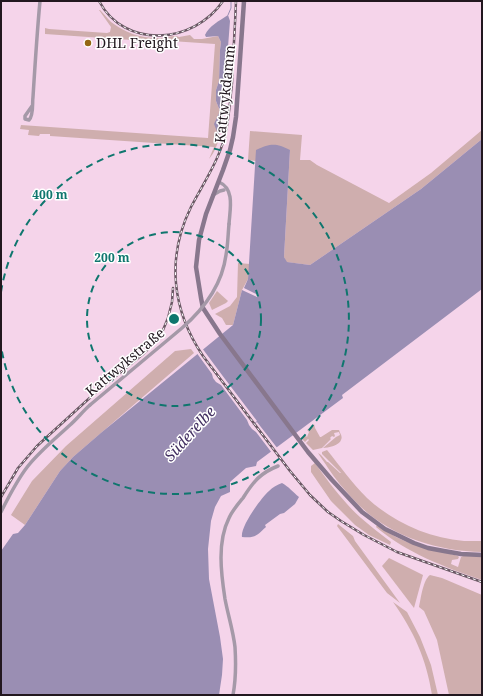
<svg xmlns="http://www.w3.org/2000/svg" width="483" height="696" font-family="'Noto Serif',serif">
  <rect width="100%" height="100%" fill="#f5d4ea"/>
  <g fill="#cfaeae">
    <path d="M 99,10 L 100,10 C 104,14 107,18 111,22 C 125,33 143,39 161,38 C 167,38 174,34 179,37 L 190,35 L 194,39 L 202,39 L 218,36 L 221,42 L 220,50 L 219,81 L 216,90 L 216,101 L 220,111 L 218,117 L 216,120 L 218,133 L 220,134 C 218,143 215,152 209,159 L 214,147 L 50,136 L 50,134 L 40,134 L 39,136 L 28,135 L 29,130 L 20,129 L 21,125 L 208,138 L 215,44 L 142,39 L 135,39 L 134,45 L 132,45 L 132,40 L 45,34 L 45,28 L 49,29 L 107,33 L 110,32 L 111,27 Z"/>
    <path d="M 482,130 L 482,139 L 421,189 L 310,265 L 286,262 L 284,257 L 290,150 L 256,150 L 256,161 L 248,160 L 250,131 L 302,135 L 300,160 L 310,160 L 317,165 L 389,203 L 431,173 Z"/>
    <path d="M 238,263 L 250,264 L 248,279 L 242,290 L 233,325 L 226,325 L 222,318 L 215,314 L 230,306 L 237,297 Z"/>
    <path d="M 217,291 L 228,301 L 226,303 L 212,310 L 209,303 Z"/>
    <path d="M 191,349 L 194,353 L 73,457 L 60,471 L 25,525 L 11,515 L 32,481 L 66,446 L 175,351 Z"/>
    <path d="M 314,424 L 315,428 L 320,437 L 321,437 L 332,430 L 339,430 C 340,433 343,437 341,440 C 340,445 328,448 323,448 L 336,437 L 340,435 L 339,432 L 334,433 L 335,436 L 334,437 L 332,436 L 330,438 L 331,439 L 322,448 L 313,450 L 306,443 L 309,440 L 308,439 L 305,442 L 301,438 L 305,435 L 307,437 L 309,432 L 307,430 Z"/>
    <path d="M 327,450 C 340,466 352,483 367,498 C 393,522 428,538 464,541 C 470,541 476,541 482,541 L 482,552 C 434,551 386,535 353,499 C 344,489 335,479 328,468 C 325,463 321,458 318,453 L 321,455 L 327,462 L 328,462 L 340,473 L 341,473 L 322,454 L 322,452 Z"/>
    <path d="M 315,463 C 325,477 335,491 347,504 C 360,519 376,530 391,542 L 390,545 L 369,535 L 355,525 L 331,501 L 311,472 L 311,466 Z"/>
    <path d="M 338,524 L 353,536 L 355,541 L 400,603 L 387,593 L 337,526 Z"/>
    <path d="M 377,525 L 396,537 L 407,542 L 458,556 L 459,557 L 458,559 L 452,560 L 451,564 L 458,567 L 461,557 L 463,556 L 482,556 L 482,580 C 444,567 407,553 376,527 Z"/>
    <path d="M 389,558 L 423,575 L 414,608 L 382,566 Z"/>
    <path d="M 430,575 L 442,578 L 482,595 L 482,695 L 449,695 L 437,640 L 424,611 L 419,607 C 421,598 423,580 430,575 Z"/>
    <path d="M 393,602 L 407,612 L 420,637 L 431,665 L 438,695 L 432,695 C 426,658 414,632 393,602 Z"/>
  </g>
  <g fill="#9a8eb3">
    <path d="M 228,15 L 230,21 L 222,125 L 219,133 L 218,134 L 214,124 L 220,111 L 216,101 L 216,90 L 219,81 L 220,50 L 221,42 L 218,36 L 206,37 L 205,35 C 209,26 219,21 228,15 Z"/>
    <path d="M 482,139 L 482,289 L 342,395 L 343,398 L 257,462 L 256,466 L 246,468 L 230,482 L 230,492 L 221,496 L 215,507 L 211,521 L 208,549 L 209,579 L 220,637 L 223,659 L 222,675 L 219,695 L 1,695 L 1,551 L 13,534 L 18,533 L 25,525 L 60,471 L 73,457 L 102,432 L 233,325 L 242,290 L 257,297 L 258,297 L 258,295 L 244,288 L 248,279 L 256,150 C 271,143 276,143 290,150 L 284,257 L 287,262 L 310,265 L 421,189 Z"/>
    <path d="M 282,483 C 289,487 293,492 299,497 L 295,504 L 284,513 L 280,514 L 265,525 L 266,527 C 256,536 256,538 242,537 C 240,527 261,498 269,491 C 273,487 277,485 282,483 Z"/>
  </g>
  <path fill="#f5d4ea" d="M 202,348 L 222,375 L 216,379 L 222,375 L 257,421 L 251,426 L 257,422 L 278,449 L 272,453 L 256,432 L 252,429 L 249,425 L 247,420 L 221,385 L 216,382 L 213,378 L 212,374 L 196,352 Z"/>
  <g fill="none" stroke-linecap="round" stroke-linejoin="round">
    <path stroke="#9a8eb3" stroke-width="1" d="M 228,15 L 231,8 L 231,1"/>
    <g stroke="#a599a8" stroke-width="3.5">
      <path d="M 32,106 L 25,116 L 25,119 L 29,120 C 34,115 32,103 33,97 C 35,65 37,33 40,1"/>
      <path d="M 219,182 C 235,189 230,209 229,224"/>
      <path d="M 213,195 L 220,191 L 224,190"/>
      <path d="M 1,512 C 9,496 17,480 28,466 C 40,451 56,438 70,425 C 77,419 83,411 90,405"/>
      <path d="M 233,695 C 236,679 236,663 235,647 C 233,630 228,615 225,599 C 221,573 217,542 229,518 C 232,511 238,504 243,498 C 253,482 260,473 278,466"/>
    </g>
    <path stroke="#88778d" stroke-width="4.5" d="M 244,1 L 236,117 L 233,137 L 230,150 L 223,170 L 206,214 L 199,240 L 196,267 L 201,298 L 203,308 L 220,334 L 308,452 L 332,480 L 362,512 L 385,529 L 414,543 L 428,548 L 444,551 L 461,554 L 482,555"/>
    <defs>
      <g id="rail">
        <path d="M 99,1 C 125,50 194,44 223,1"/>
        <path d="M 236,1 C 235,28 233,55 232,83 C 230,101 229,119 225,136 C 218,162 203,184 191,207 C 166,258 172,310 203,356 L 290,471 L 310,495 L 328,512 L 341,521 L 364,535 L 397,552 L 482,582"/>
        <path d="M 1,497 L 18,468 L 37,446 L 94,394 L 143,354 L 156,341 L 163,330 L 168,318 L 172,302 L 173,288"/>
      </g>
    </defs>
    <use href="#rail" stroke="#6a5864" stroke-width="2.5"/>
    <use href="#rail" stroke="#fff" stroke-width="1" stroke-dasharray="3" stroke-linecap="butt"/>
    <path stroke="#a599a8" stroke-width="3.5" d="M 90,405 L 182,328 C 205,308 222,285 226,255 C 228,244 228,234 229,224"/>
  </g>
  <g fill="none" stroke="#0f766e" stroke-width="2" stroke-dasharray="7 5">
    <circle cx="174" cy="319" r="87"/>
    <path d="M1 292A175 175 0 1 1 1 346"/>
  </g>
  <circle fill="#936612" stroke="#fff" stroke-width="1.5" cx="88" cy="43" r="4"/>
  <g text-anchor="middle" stroke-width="3" stroke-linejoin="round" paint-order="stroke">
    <g font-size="14" fill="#22171f" stroke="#fff" text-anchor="start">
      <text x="96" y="48">DHL Freight</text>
    </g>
    <g font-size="14" fill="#22171f" stroke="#fff">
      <text transform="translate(225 94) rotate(-84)" y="5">Kattwykdamm</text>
      <text transform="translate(125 362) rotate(-40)" y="5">Kattwykstraße</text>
    </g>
    <g font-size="15" font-style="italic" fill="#433062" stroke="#fff">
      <text transform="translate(190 434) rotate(-48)" y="5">Süderelbe</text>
    </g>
  </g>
  <circle cx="174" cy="319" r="6" fill="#0f766e" stroke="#fff" stroke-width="2"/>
  <g font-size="12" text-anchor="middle" font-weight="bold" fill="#0f766e" stroke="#fff" stroke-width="3" stroke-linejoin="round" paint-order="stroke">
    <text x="50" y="199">400 m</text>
    <text x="112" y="262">200 m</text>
  </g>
  <rect width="483" height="696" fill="none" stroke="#22171f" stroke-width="4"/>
</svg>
